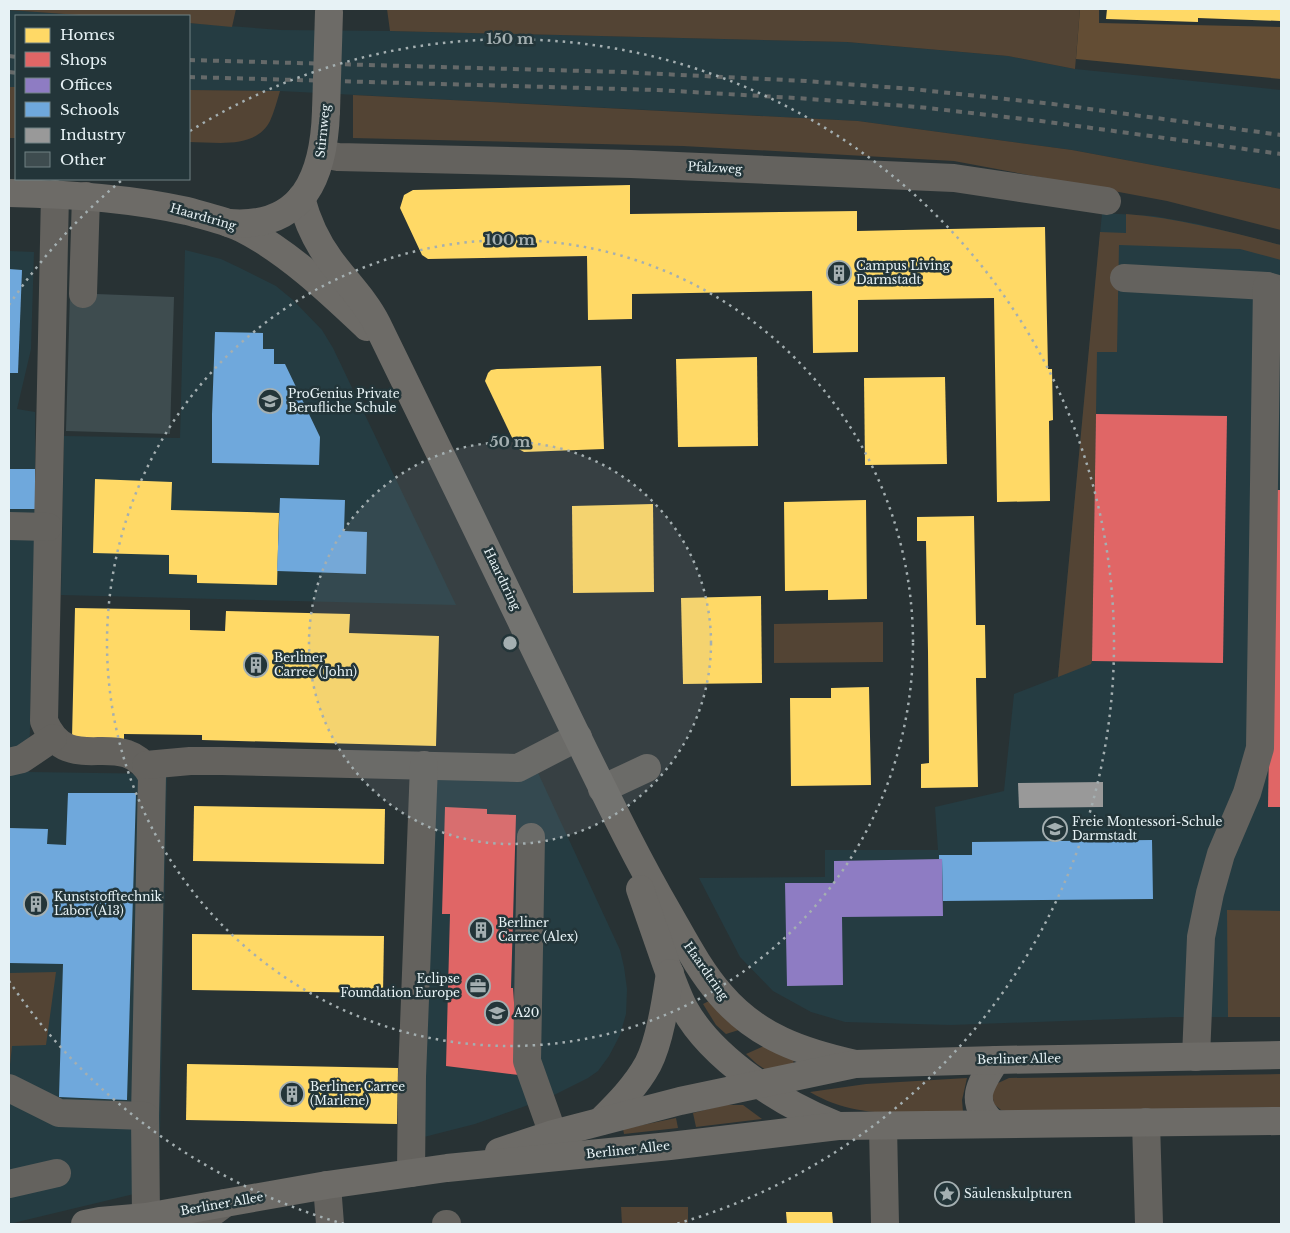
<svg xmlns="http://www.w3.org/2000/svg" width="1290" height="1233" font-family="'Libre Baskerville',serif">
  <rect width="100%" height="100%" fill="#283234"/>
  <g fill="#253c42">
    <path d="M 9,10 L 92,16 L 16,16 L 16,87 L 9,87 Z"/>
    <path d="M 189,23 L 281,30 L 390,31 L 847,42 L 1008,56 L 1075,69 L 1281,90 L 1281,189 L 1072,150 L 858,121 L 280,91 L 189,90 Z"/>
    <path d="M 1102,213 L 1154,216 L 1198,224 L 1281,245 L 1281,1017 L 1174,1017 L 951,1025 L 845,1022 L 811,1012 L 773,991 L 740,957 L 699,878 L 825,877 L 825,850 L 938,850 L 935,807 L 1004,791 L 1014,694 L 1058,677 Z"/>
    <path d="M 185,250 L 221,259 L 238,267 L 276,286 L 293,300 L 322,330 L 333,348 L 456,605 L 61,595 L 64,436 L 180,438 Z"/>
    <path d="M 9,251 L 34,252 L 31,349 L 17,409 L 35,412 L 35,509 L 29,772 L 167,774 L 159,1188 L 9,1224 Z"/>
    <path d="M 527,749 L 620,950 L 624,967 L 627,989 L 626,1014 L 620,1035 L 609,1056 L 598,1071 L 588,1078 L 548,1098 L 475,1124 L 424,1137 L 431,775 L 476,775 Z"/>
  </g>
  <g fill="#534434">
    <path d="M 9,9 L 236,9 L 232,27 L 189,23 L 189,16 L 92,16 L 9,10 Z"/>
    <path d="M 387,9 L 1080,9 L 1075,69 L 1008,56 L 847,42 L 390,31 Z"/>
    <rect x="9" y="87" width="7" height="51"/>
    <path d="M 189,90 L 280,91 C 277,101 274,112 270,121 C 255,150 216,142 189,142 Z"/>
    <path d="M 353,95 L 858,121 L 1072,150 L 1281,189 L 1281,230 L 1167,201 L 954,161 L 683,146 L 353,138 Z"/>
    <path d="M 1126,214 C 1179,218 1230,232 1281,245 L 1281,260 L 1240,249 L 1119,245 L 1117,352 L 1097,352 L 1092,661 L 1091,664 L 1058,677 L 1100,232 L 1126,233 Z"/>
    <path d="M 883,622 L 883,662 L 774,663 L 774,624 Z"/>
    <path d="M 1227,910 L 1281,911 L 1281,1017 L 1228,1017 Z"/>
    <path d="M 56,972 L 46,1045 L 12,1046 L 9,1074 L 9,973 Z"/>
    <path d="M 709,1001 L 742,1029 L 726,1034 L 716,1025 L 703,1004 Z"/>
    <path d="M 764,1046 L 794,1060 L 792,1067 L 769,1072 L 757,1064 L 746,1054 Z"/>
    <path d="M 1281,1074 L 1281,1107 L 1013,1112 L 1001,1110 L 994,1104 L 992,1094 L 996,1084 L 1009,1078 Z"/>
    <path d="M 967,1078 L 962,1100 L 963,1112 C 910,1113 857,1120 810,1092 L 866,1084 Z"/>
    <path d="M 724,1105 L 743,1105 L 762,1119 L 696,1127 L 693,1113 Z"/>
    <path d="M 676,1118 L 678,1128 L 624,1134 L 623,1129 Z"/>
    <path d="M 621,1207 L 688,1207 L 688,1224 L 622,1224 Z"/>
  </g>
  <path fill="#634d34" d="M 1080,9 L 1099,9 L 1099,23 L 1281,27 L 1281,79 L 1076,59 Z"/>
  <g fill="#ffd966">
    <path d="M 1107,9 L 1281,9 L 1281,21 L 1198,18 L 1198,22 L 1106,19 Z"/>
    <path d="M 630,185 L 630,214 L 857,211 L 857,231 L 1045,227 L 1048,369 L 1052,369 L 1053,420 L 1049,421 L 1050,501 L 997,502 L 994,298 L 858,300 L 858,352 L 813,353 L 812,291 L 632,294 L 632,319 L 588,320 L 587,256 L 428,259 L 422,255 L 400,208 L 404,195 L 413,190 Z"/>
    <path d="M 757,357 L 758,446 L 678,447 L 676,359 Z"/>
    <path d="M 601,366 L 604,449 L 524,452 L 517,448 L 485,381 L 488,373 L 491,370 L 497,369 Z"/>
    <path d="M 945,377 L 947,464 L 865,465 L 864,378 Z"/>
    <path d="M 95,479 L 172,482 L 171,510 L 279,513 L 277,585 L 197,583 L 197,575 L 169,574 L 169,555 L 93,553 Z"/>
    <path d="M 866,500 L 867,599 L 828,600 L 828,590 L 785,591 L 784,502 Z"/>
    <path d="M 653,504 L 654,592 L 573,593 L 572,506 Z"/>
    <path d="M 974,516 L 976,625 L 985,625 L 986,678 L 976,678 L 978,787 L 921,788 L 921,764 L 929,763 L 928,652 L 926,541 L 917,541 L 917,517 Z"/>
    <path d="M 761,596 L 762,683 L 683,684 L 681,598 Z"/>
    <path d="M 75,608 L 190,610 L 190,630 L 225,631 L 226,611 L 350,614 L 349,633 L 439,636 L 436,746 L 202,740 L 202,735 L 124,734 L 124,740 L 72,738 Z"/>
    <path d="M 869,687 L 871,785 L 791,786 L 790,698 L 831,698 L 831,688 Z"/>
    <path d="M 194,806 L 385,809 L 384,864 L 193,861 Z"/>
    <path d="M 192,934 L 384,936 L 383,993 L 192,990 Z"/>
    <path d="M 187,1064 L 398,1068 L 397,1124 L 186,1120 Z"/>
    <path d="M 786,1212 L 832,1212 L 833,1224 L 787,1224 Z"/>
  </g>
  <g fill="#e06666">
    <path d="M 1096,414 L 1227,416 L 1223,663 L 1092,661 Z"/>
    <path d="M 1273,490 L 1281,490 L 1281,807 L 1268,807 Z"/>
    <path d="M 445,807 L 487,809 L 487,814 L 516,815 L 511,988 L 513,988 L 519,1075 L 446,1066 L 450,914 L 442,914 Z"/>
  </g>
  <path fill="#8e7cc3" d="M 942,859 L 943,916 L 842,917 L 843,985 L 787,986 L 785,883 L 834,883 L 834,861 Z"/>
  <g fill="#6fa8dc">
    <path d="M 9,269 L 22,270 L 18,373 L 9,373 Z"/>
    <path d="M 215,332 L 263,333 L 263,349 L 274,349 L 274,364 L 285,364 L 320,437 L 319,465 L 212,463 L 212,414 Z"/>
    <rect x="9" y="469" width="26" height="40"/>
    <path d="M 280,498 L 345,500 L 344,531 L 367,532 L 366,574 L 277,571 Z"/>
    <path d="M 68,793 L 136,793 L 127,1100 L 59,1097 L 63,964 L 9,963 L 9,828 L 48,829 L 47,844 L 66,845 Z"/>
    <path d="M 1152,840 L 1153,899 L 943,901 L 942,859 L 939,859 L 939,855 L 972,855 L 972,842 Z"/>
  </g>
  <path fill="#999" d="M 1103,782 L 1103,807 L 1019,808 L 1018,783 Z"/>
  <path fill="#3e4c4f" d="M 70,293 L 174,297 L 170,434 L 66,431 Z"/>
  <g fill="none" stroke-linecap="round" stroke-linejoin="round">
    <g stroke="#64625e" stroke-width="28">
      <path d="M 322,154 L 338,157 L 631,164 L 954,178 L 1107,201"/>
      <path d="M 55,194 L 44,721 C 69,781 122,723 152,776 L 145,1116 L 146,1217"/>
      <path d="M 1124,278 L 1267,286 L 1281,290"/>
      <path d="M 83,294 L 86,196"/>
      <path d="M 9,526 L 48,527"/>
      <path d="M 9,762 L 22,759 L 53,738"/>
      <path d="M 146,765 L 190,761 L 222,761 L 518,768 L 578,737"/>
      <path d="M 602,789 L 647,768"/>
      <path d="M 531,837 L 527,1061 L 553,1134"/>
      <path d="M 1196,1057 L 1201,937 L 1210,893 L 1221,854 L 1247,793 L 1260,748 L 1267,286"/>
      <path d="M 9,1088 L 59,1113 L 145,1116"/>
      <path d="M 1146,1122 L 1149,1224"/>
      <path d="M 883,1126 L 885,1224"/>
      <path d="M 411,1173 L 412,1077 L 424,765"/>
      <path d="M 9,1184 L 57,1173"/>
      <path d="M 327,1185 L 330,1224"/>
      <path d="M 197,1224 L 225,1203"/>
      <path d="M 446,1224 L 447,1224"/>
    </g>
    <g stroke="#6d6b67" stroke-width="28">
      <path d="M 9,193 C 69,194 128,198 187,211 C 205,216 224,220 241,228 C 287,251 330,292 367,327"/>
      <path d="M 301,198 C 307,221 316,241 330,260 C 346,282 365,300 377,324 C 443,459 509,595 574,730 C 605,793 634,854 669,914 C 685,942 700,971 721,995 C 757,1037 802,1052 855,1064"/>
      <path d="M 229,223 C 304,229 324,175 326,111"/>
      <path d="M 640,889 C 648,912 656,935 664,958 C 670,975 676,992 684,1008 C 712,1059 783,1105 836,1125"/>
      <path d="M 601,1121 C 618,1104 636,1086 648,1064 C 660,1041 666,999 670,973"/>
      <path d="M 994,1124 C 967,1102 981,1083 996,1060"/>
      <path d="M 499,1152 L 553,1134 L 680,1101 L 855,1064 L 996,1060 L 1281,1055"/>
      <path d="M 85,1224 L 100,1221 L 146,1217 L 327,1185 L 447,1168 L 670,1146 L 838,1126 L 1281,1121"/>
    </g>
    <g stroke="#656969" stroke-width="4" stroke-dasharray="6 6" stroke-linecap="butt">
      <path d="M 9,56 L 16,57"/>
      <path d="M 189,60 L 620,72 L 806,81 L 912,89 L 1053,104 L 1281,135"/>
      <path d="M 9,72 L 16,73"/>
      <path d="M 189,77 L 657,90 L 796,98 L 919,107 L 1041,121 L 1281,154"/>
    </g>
    <path stroke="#6d6b67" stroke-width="28" d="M 326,111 L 329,12"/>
  </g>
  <circle cx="510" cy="643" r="201" fill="#a4afb1" fill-opacity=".12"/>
  <g fill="none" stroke="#a4afb1" stroke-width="2.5" stroke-dasharray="2.5 5">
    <circle cx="510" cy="643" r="201"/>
    <circle cx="510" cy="643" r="403"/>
    <path d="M344 1224A604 604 0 0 1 9 981M9 305A604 604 0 0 1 122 180M190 131A604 604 0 1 1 676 1224"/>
  </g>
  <defs>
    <symbol id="building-ring" viewBox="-11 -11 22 22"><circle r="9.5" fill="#233539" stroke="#a4afb1" stroke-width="1.5"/><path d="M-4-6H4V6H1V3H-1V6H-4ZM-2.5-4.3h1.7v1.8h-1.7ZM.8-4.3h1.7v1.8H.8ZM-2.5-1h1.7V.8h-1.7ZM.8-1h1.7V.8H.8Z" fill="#a4afb1"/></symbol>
    <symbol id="school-ring" viewBox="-11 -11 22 22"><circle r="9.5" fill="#233539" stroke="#a4afb1" stroke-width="1.5"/><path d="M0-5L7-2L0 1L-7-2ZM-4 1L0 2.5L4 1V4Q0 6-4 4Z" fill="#a4afb1"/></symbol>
    <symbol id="office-ring" viewBox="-11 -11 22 22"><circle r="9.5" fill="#233539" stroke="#a4afb1" stroke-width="1.5"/><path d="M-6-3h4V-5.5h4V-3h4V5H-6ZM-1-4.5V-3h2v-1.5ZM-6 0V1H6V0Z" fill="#a4afb1"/></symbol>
    <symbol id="university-ring" viewBox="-11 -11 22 22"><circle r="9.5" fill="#233539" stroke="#a4afb1" stroke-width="1.5"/><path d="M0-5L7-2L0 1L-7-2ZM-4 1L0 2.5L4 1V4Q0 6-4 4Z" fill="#a4afb1"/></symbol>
    <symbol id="sight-ring" viewBox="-11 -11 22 22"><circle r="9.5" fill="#233539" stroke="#a4afb1" stroke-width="1.5"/><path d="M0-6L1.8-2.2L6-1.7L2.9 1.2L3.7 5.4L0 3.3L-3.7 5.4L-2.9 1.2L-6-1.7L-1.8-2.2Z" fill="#a4afb1"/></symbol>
  </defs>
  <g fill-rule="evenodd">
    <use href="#building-ring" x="825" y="259" width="28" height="28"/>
    <use href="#school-ring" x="256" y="387" width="28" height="28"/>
    <use href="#building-ring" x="242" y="651" width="28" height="28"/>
    <use href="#school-ring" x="1041" y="815" width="28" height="28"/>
    <use href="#building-ring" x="22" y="890" width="28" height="28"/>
    <use href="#building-ring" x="467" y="916" width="28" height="28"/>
    <use href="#office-ring" x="464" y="972" width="28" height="28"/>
    <use href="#university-ring" x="483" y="999" width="28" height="28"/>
    <use href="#building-ring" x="278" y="1080" width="28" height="28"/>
    <use href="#sight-ring" x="933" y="1180" width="28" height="28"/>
  </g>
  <g text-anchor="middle" stroke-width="5" stroke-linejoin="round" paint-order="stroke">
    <g font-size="12" fill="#e7f2f5" stroke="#233539">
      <text transform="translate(323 131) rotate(-84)" y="4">Stirnweg</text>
      <text transform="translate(715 168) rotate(3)" y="4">Pfalzweg</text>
      <text transform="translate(203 217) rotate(16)" y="4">Haardtring</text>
      <text transform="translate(502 579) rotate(64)" y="4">Haardtring</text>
      <text transform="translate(706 971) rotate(55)" y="4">Haardtring</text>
      <text transform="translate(1019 1059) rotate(-1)" y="4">Berliner Allee</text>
      <text transform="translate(628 1150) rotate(-6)" y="4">Berliner Allee</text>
      <text transform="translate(222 1204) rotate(-10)" y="4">Berliner Allee</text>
    </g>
    <g font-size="12" fill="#e7f2f5" stroke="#233539" text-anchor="start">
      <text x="856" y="270">Campus Living<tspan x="856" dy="14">Darmstadt</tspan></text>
      <text x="288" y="398">ProGenius Private<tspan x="288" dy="14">Berufliche Schule</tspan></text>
      <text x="274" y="662">Berliner<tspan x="274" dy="14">Carree (John)</tspan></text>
      <text x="1072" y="826">Freie Montessori-Schule<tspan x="1072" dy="14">Darmstadt</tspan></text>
      <text x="54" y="901">Kunststofftechnik<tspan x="54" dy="14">Labor (A13)</tspan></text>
      <text x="498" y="927">Berliner<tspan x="498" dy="14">Carree (Alex)</tspan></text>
      <text x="460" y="983" text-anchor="end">Eclipse<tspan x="460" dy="14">Foundation Europe</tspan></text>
      <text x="514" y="1017">A20</text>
      <text x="310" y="1091">Berliner Carree<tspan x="310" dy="14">(Marlene)</tspan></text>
      <text x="964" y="1198">Säulenskulpturen</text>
    </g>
  </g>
  <circle cx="510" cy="643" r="8" fill="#a4afb1" stroke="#233539" stroke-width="2.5"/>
  <g font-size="15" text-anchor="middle" font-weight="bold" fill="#a4afb1" stroke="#233539" stroke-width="5" stroke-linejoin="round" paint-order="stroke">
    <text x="510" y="44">150 m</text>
    <text x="510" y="245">100 m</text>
    <text x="510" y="447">50 m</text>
  </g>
  <rect width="1290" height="1233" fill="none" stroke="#e7f2f5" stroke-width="20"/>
  <rect x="15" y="15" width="175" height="165" fill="#233539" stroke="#718184"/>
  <rect x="25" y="28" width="25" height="15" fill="#ffd966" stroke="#718184"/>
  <text x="60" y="40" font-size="15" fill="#e7f2f5">Homes</text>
  <rect x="25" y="52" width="25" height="15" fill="#e06666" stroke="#718184"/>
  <text x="60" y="65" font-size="15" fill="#e7f2f5">Shops</text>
  <rect x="25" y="78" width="25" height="15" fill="#8e7cc3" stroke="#718184"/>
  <text x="60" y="90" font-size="15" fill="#e7f2f5">Offices</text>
  <rect x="25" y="102" width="25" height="15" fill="#6fa8dc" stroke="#718184"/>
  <text x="60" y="115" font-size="15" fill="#e7f2f5">Schools</text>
  <rect x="25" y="128" width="25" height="15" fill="#999999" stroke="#718184"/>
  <text x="60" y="140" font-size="15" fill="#e7f2f5">Industry</text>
  <rect x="25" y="152" width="25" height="15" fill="#3e4c4f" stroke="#718184"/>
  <text x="60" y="165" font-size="15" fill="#e7f2f5">Other</text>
</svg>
